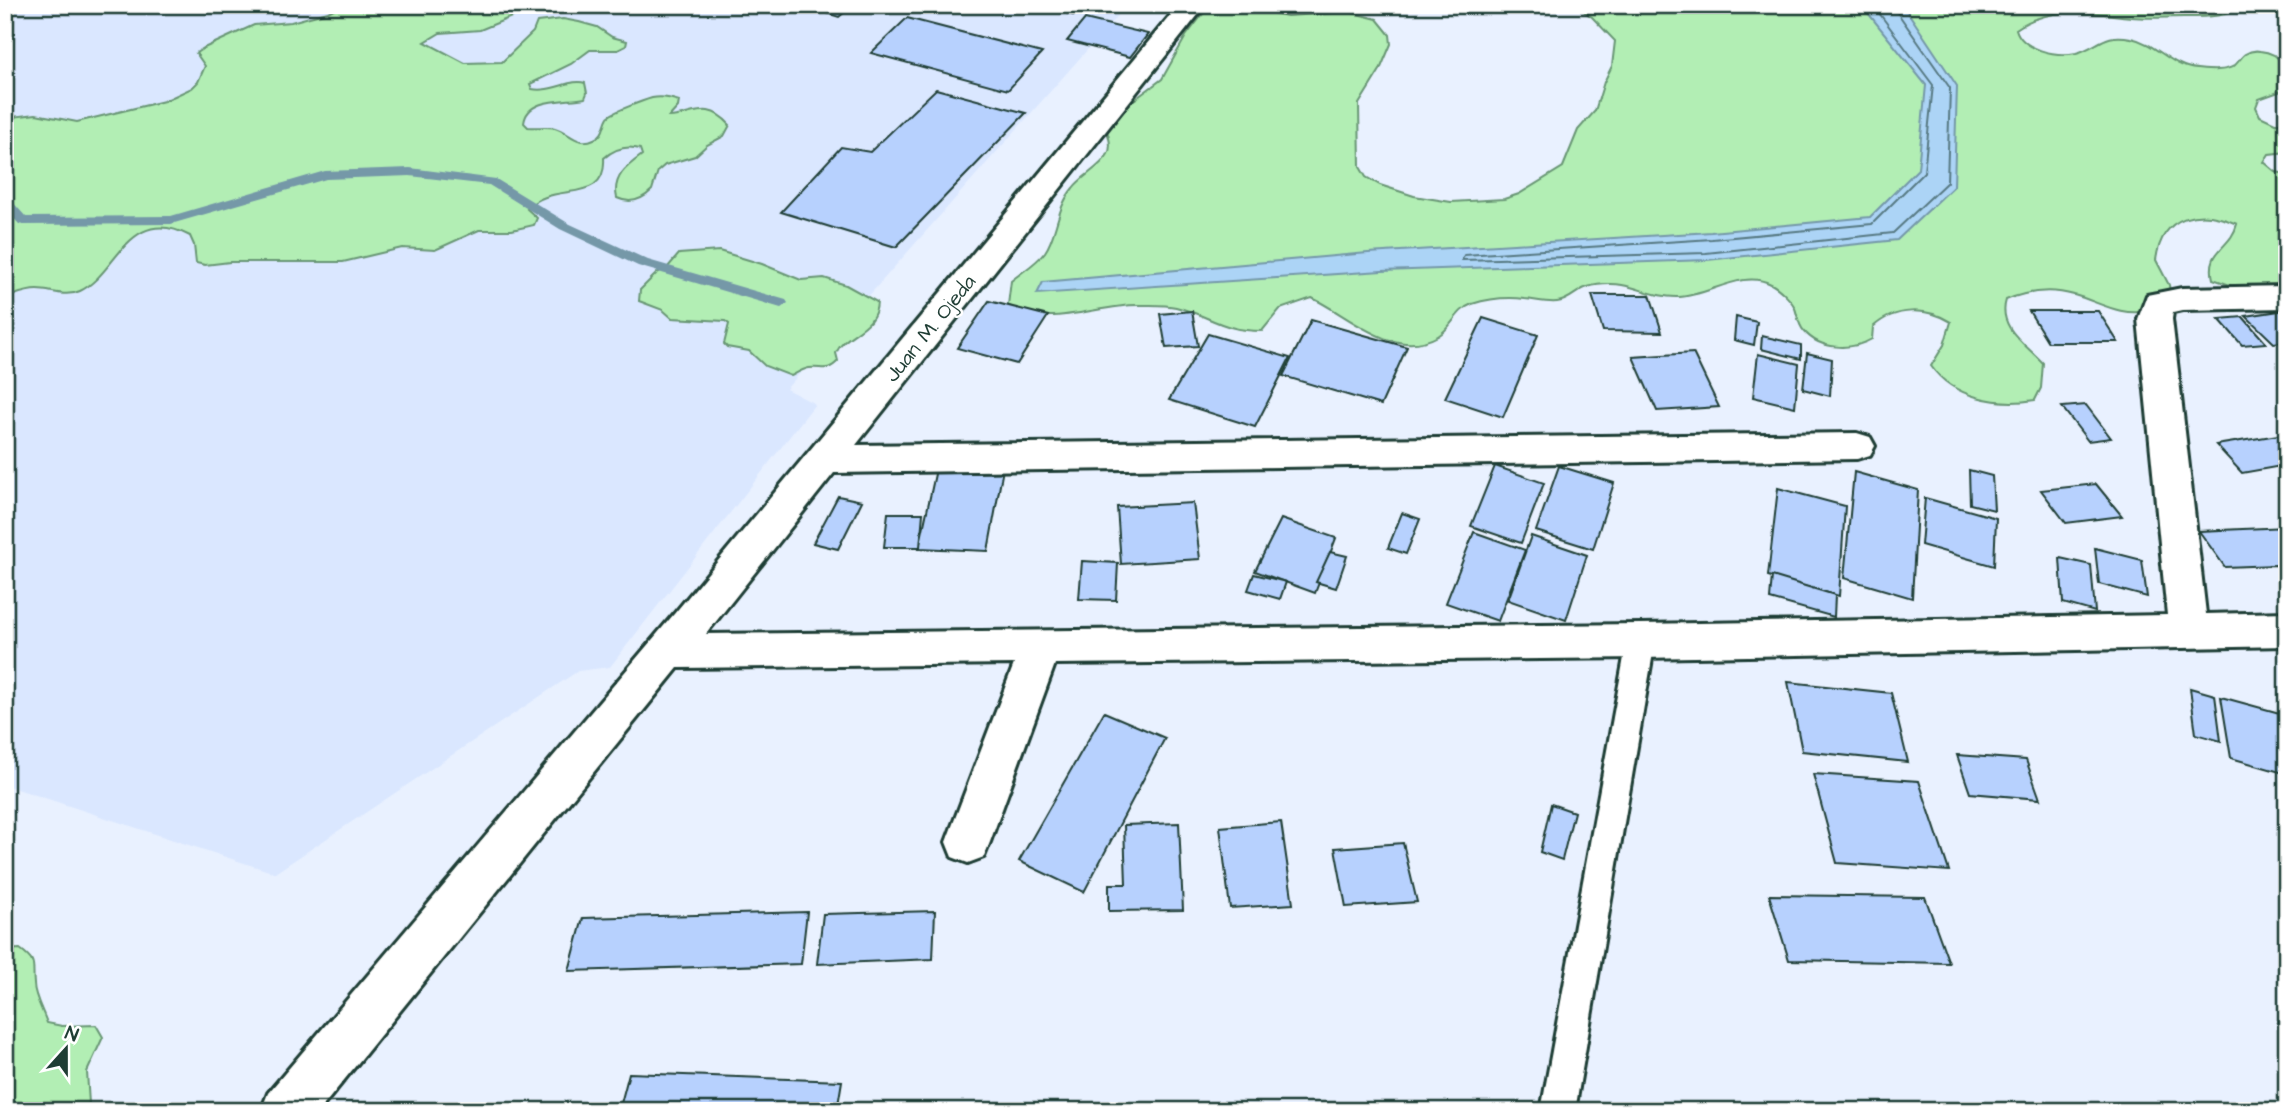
<svg xmlns="http://www.w3.org/2000/svg" width="2292" height="1116" font-family="'Architects Daughter',sans-serif">
  <rect width="100%" height="100%" fill="#e9f1ff"/>
  <filter id="ink" filterUnits="userSpaceOnUse"><feTurbulence type="fractalNoise" baseFrequency=".0143" numOctaves="2"/><feDisplacementMap in="SourceGraphic" scale="14" xChannelSelector="R" yChannelSelector="G"/><feConvolveMatrix kernelMatrix="1 2 1 2 8 2 1 2 1" color-interpolation-filters="sRGB"/></filter>
  <g filter="url(#ink)">
    <path fill="#dae7ff" d="M 5,5 L 1127,5 L 786,389 L 815,404 L 610,667 L 578,671 L 275,873 L 5,785 Z"/>
    <g fill="#b2eeb4" stroke="#689674" stroke-width="2">
      <path d="M 341,5 L 440,5 L 445,11 L 453,12 L 471,5 L 567,5 L 553,11 L 514,16 L 480,30 L 440,33 L 425,42 L 465,63 L 502,62 L 533,32 L 537,22 L 563,19 L 579,22 L 597,27 L 612,37 L 627,41 L 626,46 L 618,50 L 590,50 L 571,64 L 530,84 L 532,89 C 551,93 572,78 585,83 L 587,93 L 585,98 C 565,102 527,97 524,123 L 528,127 C 537,128 547,126 555,128 C 569,132 578,147 594,139 C 605,135 603,125 608,117 C 612,112 645,100 652,98 C 661,96 671,98 679,101 L 678,107 L 669,117 C 693,116 707,99 730,125 L 724,136 L 707,145 L 695,156 L 665,165 L 658,171 L 652,190 C 642,200 630,204 617,198 C 612,177 627,166 642,155 L 640,149 C 626,145 615,148 604,158 C 607,207 551,180 527,209 L 537,218 L 534,225 L 512,230 L 479,230 L 435,250 L 402,248 L 343,262 L 230,262 L 205,265 L 196,263 L 194,245 L 190,236 C 129,203 117,274 80,291 C 65,298 52,290 37,290 C 26,290 15,295 5,298 L 5,118 L 36,114 L 77,122 L 164,101 L 192,88 L 198,82 L 205,66 L 196,53 L 204,48 L 254,25 L 291,22 L 328,12 Z"/>
      <path d="M 1210,5 L 1238,5 L 1287,16 L 1349,12 L 1377,19 L 1390,35 L 1391,44 L 1380,70 L 1359,104 L 1360,167 L 1366,177 L 1380,185 L 1414,196 L 1451,202 L 1504,199 L 1519,194 L 1563,167 L 1578,130 L 1595,111 L 1604,82 L 1612,66 L 1615,41 L 1592,17 L 1575,5 L 2248,5 C 2229,17 2207,17 2185,17 C 2167,17 2149,19 2131,17 C 2093,13 2050,5 2016,29 C 2022,50 2056,57 2076,53 C 2099,47 2103,32 2131,38 C 2156,43 2171,67 2197,69 C 2208,70 2224,72 2234,66 C 2238,63 2241,57 2245,54 C 2250,51 2255,50 2260,51 C 2282,53 2287,68 2287,89 L 2259,99 L 2256,107 L 2260,116 L 2275,123 L 2287,123 L 2287,152 L 2269,154 L 2264,162 L 2276,172 L 2287,174 L 2287,291 L 2233,286 L 2213,279 C 2206,249 2231,249 2237,224 C 2200,207 2162,214 2156,260 L 2169,285 L 2171,298 C 2164,302 2155,310 2147,311 C 2121,317 2099,302 2074,295 C 2051,288 2028,291 2006,300 C 1997,328 2027,345 2043,363 L 2041,388 L 2035,400 C 1998,406 1953,398 1931,366 L 1944,345 L 1951,322 C 1927,307 1895,307 1873,327 L 1872,339 C 1851,351 1820,350 1804,331 C 1797,323 1798,314 1794,306 C 1790,299 1779,288 1771,284 C 1742,269 1709,296 1679,297 C 1658,298 1642,289 1622,285 C 1613,283 1594,284 1585,288 C 1575,292 1569,301 1557,302 C 1546,303 1536,300 1525,299 C 1508,297 1488,299 1472,304 C 1456,310 1452,328 1438,336 C 1393,361 1349,315 1312,298 L 1280,309 L 1262,331 C 1222,331 1211,316 1176,307 C 1164,304 1150,305 1138,305 C 1094,305 1049,330 1008,305 L 1011,281 C 1022,272 1037,263 1045,252 C 1057,236 1056,208 1073,188 C 1082,176 1101,167 1108,154 C 1113,144 1107,132 1104,122 L 1121,106 L 1134,100 L 1162,79 L 1186,36 Z"/>
      <path d="M 719,251 L 762,264 L 801,280 L 824,278 L 846,285 L 877,302 C 876,331 846,331 836,353 L 838,361 C 827,373 822,366 809,368 C 803,369 797,373 791,376 L 765,366 L 749,351 L 727,347 L 724,344 L 729,324 L 725,321 L 672,318 L 663,310 L 639,301 L 640,290 L 657,273 L 668,267 L 679,254 Z"/>
      <path d="M 20,949 C 38,962 32,964 34,984 C 34,996 43,1011 47,1023 L 62,1026 L 96,1025 L 103,1037 L 87,1072 L 89,1104 L 86,1111 L 5,1111 L 5,950 Z"/>
    </g>
    <path fill="#acd4f6" stroke="#7498a8" stroke-width="2" d="M 1866,5 L 1903,5 L 1957,86 L 1954,186 L 1897,240 L 1707,260 L 1382,271 L 1037,294 L 1043,282 L 1368,253 L 1711,232 L 1870,217 L 1918,169 L 1926,85 L 1868,13 Z"/>
    <g fill="none" stroke-linecap="round" stroke-linejoin="round">
      <path stroke="#577982" stroke-width="2" d="M 1873,5 L 1933,85 L 1924,172 L 1872,224 L 1712,239 L 1464,255 L 1462,260 L 1706,253 L 1893,233 L 1947,182 L 1950,88 L 1897,12 L 1896,5"/>
      <path fill="#7498a8" fill-rule="evenodd" d="M 410,168 L 496,179 L 568,223 L 648,260 L 786,300 L 788,303 L 781,308 L 638,266 L 560,229 L 489,185 L 410,176 L 326,179 L 171,224 L 23,225 L 19,224 L 5,209 L 5,197 L 9,198 L 26,217 L 171,216 L 325,171 Z"/>
    </g>
    <g fill="#b7d1fe" stroke="#1f3d34" stroke-width="2">
      <path d="M 801,5 L 853,5 L 839,17 Z"/>
      <path d="M 1037,5 L 1082,5 L 1073,15 Z"/>
      <path d="M 907,18 L 1042,53 L 1008,90 L 871,53 Z"/>
      <path d="M 1085,19 L 1148,34 L 1130,57 L 1067,41 Z"/>
      <path d="M 936,89 L 1026,113 L 896,247 L 781,212 L 841,147 L 870,152 Z"/>
      <path d="M 1592,295 L 1650,295 L 1662,332 L 1603,331 Z"/>
      <path d="M 989,301 L 1048,316 L 1017,364 L 957,348 Z"/>
      <path d="M 2286,310 L 2287,341 L 2274,343 L 2246,316 Z"/>
      <path d="M 1192,311 L 1198,346 L 1166,348 L 1160,314 Z"/>
      <path d="M 2029,311 L 2098,311 L 2118,342 L 2048,342 Z"/>
      <path d="M 1736,317 L 1757,322 L 1754,345 L 1734,340 Z"/>
      <path d="M 2243,317 L 2266,343 L 2242,345 L 2219,319 Z"/>
      <path d="M 1483,318 L 1538,335 L 1503,417 L 1445,398 Z"/>
      <path d="M 1311,320 L 1407,347 L 1381,405 L 1283,376 Z"/>
      <path d="M 1208,334 L 1290,358 L 1255,427 L 1169,400 Z"/>
      <path d="M 1762,336 L 1801,345 L 1801,359 L 1761,349 Z"/>
      <path d="M 1693,353 L 1719,407 L 1657,411 L 1633,357 Z"/>
      <path d="M 1807,353 L 1832,359 L 1830,396 L 1803,389 Z"/>
      <path d="M 1758,354 L 1799,364 L 1795,407 L 1753,397 Z"/>
      <path d="M 2086,405 L 2111,438 L 2088,441 L 2062,407 Z"/>
      <path d="M 2284,434 L 2287,437 L 2287,465 L 2242,473 L 2216,445 Z"/>
      <path d="M 938,460 L 1004,463 L 988,551 L 919,548 Z"/>
      <path d="M 1495,466 L 1544,483 L 1521,543 L 1471,526 Z"/>
      <path d="M 1559,466 L 1614,483 L 1593,549 L 1536,531 Z"/>
      <path d="M 1969,470 L 1992,476 L 1994,510 L 1970,504 Z"/>
      <path d="M 1854,472 L 1918,490 L 1912,598 L 1844,578 Z"/>
      <path d="M 2096,484 L 2122,516 L 2066,523 L 2041,490 Z"/>
      <path d="M 1778,488 L 1845,506 L 1839,596 L 1768,576 Z"/>
      <path d="M 838,496 L 862,501 L 838,549 L 813,543 Z"/>
      <path d="M 1925,498 L 1996,518 L 1994,566 L 1921,545 Z"/>
      <path d="M 1193,503 L 1200,559 L 1121,564 L 1117,507 Z"/>
      <path d="M 888,513 L 923,513 L 920,547 L 884,547 Z"/>
      <path d="M 1402,513 L 1420,519 L 1406,554 L 1388,548 Z"/>
      <path d="M 1281,519 L 1336,538 L 1315,593 L 1255,571 Z"/>
      <path d="M 2287,527 L 2287,580 L 2276,565 L 2225,567 L 2199,531 Z"/>
      <path d="M 1474,532 L 1525,550 L 1498,621 L 1446,603 Z"/>
      <path d="M 1531,536 L 1587,555 L 1566,620 L 1508,600 Z"/>
      <path d="M 2095,548 L 2142,560 L 2147,597 L 2099,584 Z"/>
      <path d="M 1330,552 L 1347,556 L 1336,588 L 1316,582 Z"/>
      <path d="M 2060,558 L 2091,565 L 2095,612 L 2063,603 Z"/>
      <path d="M 1082,561 L 1118,563 L 1116,600 L 1079,599 Z"/>
      <path d="M 1254,574 L 1286,582 L 1280,599 L 1248,590 Z"/>
      <path d="M 1772,576 L 1835,595 L 1834,617 L 1770,599 Z"/>
      <path d="M 1788,682 L 1891,693 L 1908,762 L 1802,751 Z"/>
      <path d="M 2190,688 L 2215,695 L 2221,741 L 2196,734 Z"/>
      <path d="M 2221,697 L 2287,715 L 2287,774 L 2231,758 Z"/>
      <path d="M 1104,712 L 1165,738 L 1084,892 L 1019,861 Z"/>
      <path d="M 1957,755 L 2026,760 L 2040,799 L 1970,793 Z"/>
      <path d="M 1813,774 L 1919,781 L 1949,871 L 1837,863 Z"/>
      <path d="M 1551,804 L 1574,812 L 1562,860 L 1540,852 Z"/>
      <path d="M 1281,822 L 1293,904 L 1230,908 L 1220,827 Z"/>
      <path d="M 1179,823 L 1183,910 L 1109,911 L 1109,884 L 1126,884 L 1124,825 Z"/>
      <path d="M 1403,843 L 1417,902 L 1346,907 L 1335,848 Z"/>
      <path d="M 1769,895 L 1925,897 L 1949,963 L 1789,960 Z"/>
      <path d="M 935,911 L 933,959 L 817,964 L 823,914 Z"/>
      <path d="M 807,912 L 801,964 L 569,971 L 583,918 Z"/>
      <path d="M 629,1073 L 842,1081 L 837,1111 L 619,1111 Z"/>
    </g>
    <g fill="none" stroke-linecap="round" stroke-linejoin="round">
      <defs>
        <path id="service" d="M 1641,629 L 1651,633 L 1655,641 L 1575,1111 L 1541,1111 L 1627,641 L 1631,633 Z"/>
        <path id="minor" d="M 1179,5 L 1206,5 L 856,445 L 1857,433 L 1870,437 L 1875,446 L 1870,455 L 1857,459 L 834,473 L 706,634 L 1641,624 L 2167,615 L 2138,319 L 2147,295 L 2182,288 L 2287,286 L 2287,308 L 2182,310 L 2173,312 L 2172,319 L 2206,614 L 2287,612 L 2287,646 L 1641,658 L 1055,664 L 990,842 L 984,857 L 968,863 L 952,857 L 946,842 L 1014,664 L 678,668 L 319,1111 L 261,1111 L 268,1093 L 674,614 Z"/>
      </defs>
      <use href="#service" stroke="#1f3d34" stroke-width="6"/>
      <use href="#minor" stroke="#1f3d34" stroke-width="6"/>
      <use href="#service" fill="#fff" fill-rule="evenodd"/>
      <use href="#minor" fill="#fff" fill-rule="evenodd"/>
    </g>
  </g>
  <g text-anchor="middle" stroke-width="5" stroke-linejoin="round" paint-order="stroke">
    <g font-size="21" fill="#1f3d34" stroke="#fff">
      <text transform="translate(930 328) rotate(-51)" y="7">Juan M. Ojeda</text>
    </g>
  </g>
  <rect width="2292" height="1116" fill="none" stroke="#fff" stroke-width="28"/>
  <rect x="14" y="14" width="2264" height="1088" fill="none" stroke="#1f3d34" stroke-width="2.5" filter="url(#ink)"/>
  <g transform="translate(66 1049) rotate(21)" stroke="#ffffff" stroke-width="5" paint-order="stroke">
  <path d="M0-5L12 26L0 18L-12 26Z" fill="#1f3d34"/>
  <text y="-10" font-size="19" font-weight="bold" text-anchor="middle" fill="#1f3d34">N</text>
  </g>
</svg>
